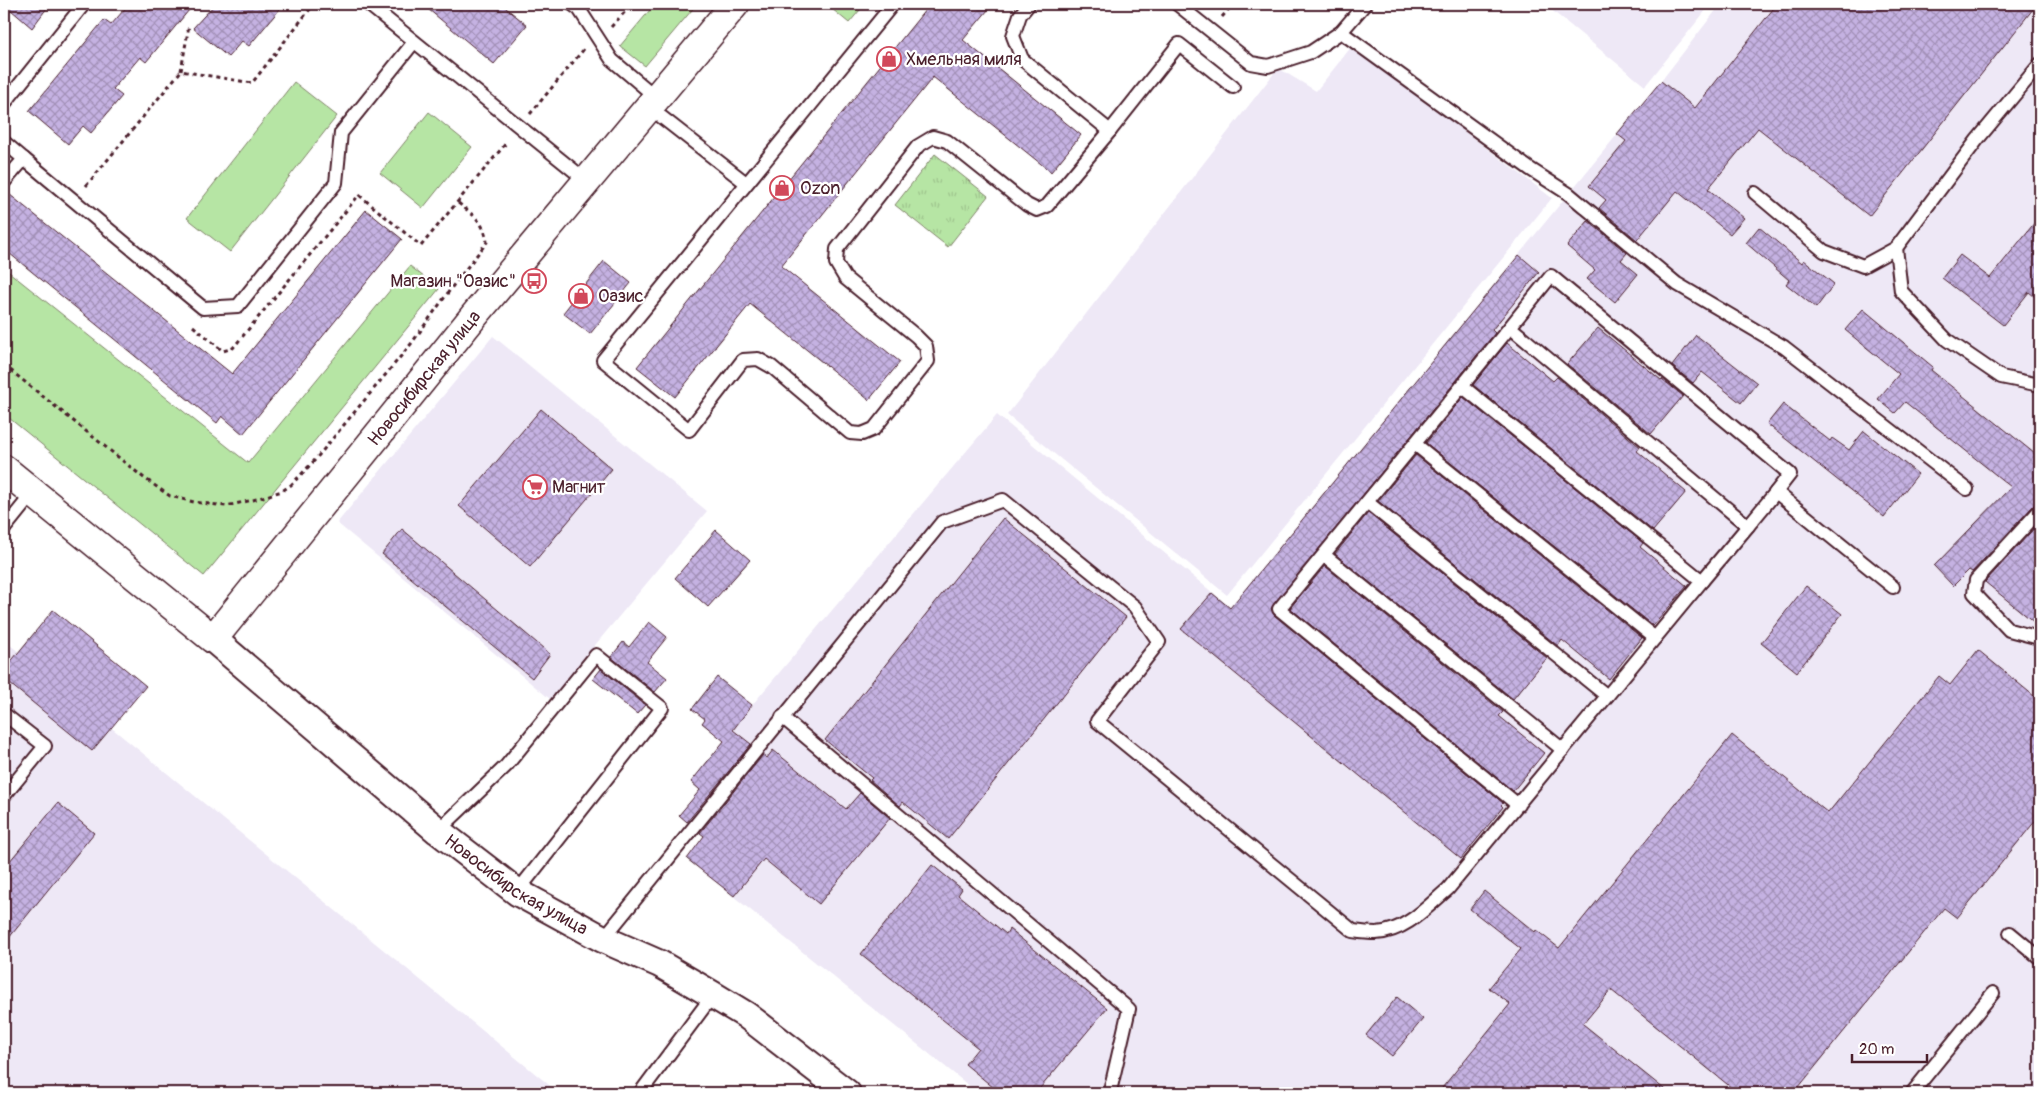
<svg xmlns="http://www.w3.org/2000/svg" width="2044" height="1097" font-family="Pangolin,sans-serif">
  <defs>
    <pattern id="park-tufts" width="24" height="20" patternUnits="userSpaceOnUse" patternTransform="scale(1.25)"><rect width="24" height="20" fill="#b6e5a4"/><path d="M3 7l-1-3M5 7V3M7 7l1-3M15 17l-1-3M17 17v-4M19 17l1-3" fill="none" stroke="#9ec48d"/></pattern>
    <pattern id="building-cross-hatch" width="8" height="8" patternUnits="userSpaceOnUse" patternTransform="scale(1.25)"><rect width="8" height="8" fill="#c5b2e2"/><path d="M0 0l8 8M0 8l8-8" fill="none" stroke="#a290b7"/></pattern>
  </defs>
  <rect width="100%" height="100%" fill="#fff"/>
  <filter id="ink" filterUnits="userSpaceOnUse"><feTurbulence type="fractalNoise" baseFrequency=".02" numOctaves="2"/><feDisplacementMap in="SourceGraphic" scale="10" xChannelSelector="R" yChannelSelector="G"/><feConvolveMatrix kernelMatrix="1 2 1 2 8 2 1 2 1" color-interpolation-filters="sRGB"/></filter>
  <g filter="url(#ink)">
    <g fill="#eee8f6">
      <path d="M 1544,4 L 1711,4 L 1645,86 Z"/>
      <path d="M 1721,4 L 2040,4 L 2040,1093 L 978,1093 L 687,859 L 704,836 L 679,815 L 700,790 L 691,782 L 752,705 L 997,415 L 1230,607 L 1661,81 Z"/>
      <path d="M 1352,46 L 1552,198 L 1227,595 L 1007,415 L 1278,68 L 1316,91 Z"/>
      <path d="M 493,336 L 707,511 L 550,699 L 337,523 Z"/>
      <path d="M 4,640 L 86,707 L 559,1093 L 4,1093 Z"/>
    </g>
    <g fill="#b6e5a4" stroke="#808268">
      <path d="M 655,4 L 697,4 L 645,66 L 620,46 Z"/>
      <path d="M 294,82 L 337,116 L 230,252 L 187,218 Z"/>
      <path d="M 429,112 L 472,147 L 423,208 L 380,173 Z"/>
      <path d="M 410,266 L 439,289 L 204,576 L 4,414 L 4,268 L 248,463 Z"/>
    </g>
    <g fill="url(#park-tufts)" stroke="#808268">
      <path d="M 826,4 L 865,4 L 849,23 Z"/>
      <path d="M 935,154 L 988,196 L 948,247 L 895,205 Z"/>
    </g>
    <g fill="url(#building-cross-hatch)" stroke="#4a1f2b">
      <path d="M 4,4 L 50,4 L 32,28 Z"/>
      <path d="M 129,4 L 194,4 L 146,62 L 140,57 L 113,89 L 122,96 L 91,133 L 83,126 L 68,144 L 29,111 L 104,20 L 111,25 Z"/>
      <path d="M 215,4 L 284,4 L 249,46 L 242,41 L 228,57 L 193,28 Z"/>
      <path d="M 422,4 L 501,4 L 527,25 L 494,64 Z"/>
      <path d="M 930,4 L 993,4 L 963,40 L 1081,135 L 1051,172 L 933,77 L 781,266 L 900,362 L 869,400 L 750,304 L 675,397 L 637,367 Z"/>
      <path d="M 1777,4 L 2037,4 L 1869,216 L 1758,128 L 1708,189 L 1744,218 L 1730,234 L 1677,191 L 1637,240 L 1599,208 L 1606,200 L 1589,186 L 1626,141 L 1617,134 L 1661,81 L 1695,108 Z"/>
      <path d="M 4,190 L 232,374 L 366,210 L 402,239 L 243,434 L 222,416 L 217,423 L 4,249 Z"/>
      <path d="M 2040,216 L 2040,301 L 2029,292 L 2003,325 L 1942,278 L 1960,255 L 1990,278 Z"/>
      <path d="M 1588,221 L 1627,253 L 1621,260 L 1638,274 L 1615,302 L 1587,279 L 1595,270 L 1567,246 Z"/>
      <path d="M 1759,227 L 1802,263 L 1804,260 L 1834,284 L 1816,308 L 1786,284 L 1789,280 L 1746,243 Z"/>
      <path d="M 1519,255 L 1539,272 L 1492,330 L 1495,333 L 1271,608 L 1274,615 L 1503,803 L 1501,805 L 1503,807 L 1461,859 L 1181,629 L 1212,593 L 1230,608 Z"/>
      <path d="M 604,261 L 631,283 L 590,334 L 563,313 Z"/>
      <path d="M 1863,309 L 1933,367 L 1931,370 L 2040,458 L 2040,502 L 2034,505 L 1972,572 L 1969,570 L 1953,586 L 1934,566 L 2011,487 L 1905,402 L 1895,413 L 1878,399 L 1899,374 L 1845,330 Z"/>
      <path d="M 1598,328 L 1661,380 L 1662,379 L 1683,396 L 1651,434 L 1567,364 Z"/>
      <path d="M 1696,335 L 1757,383 L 1741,403 L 1702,372 L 1693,383 L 1672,366 Z"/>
      <path d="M 1507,343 L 1553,381 L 1557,377 L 1640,447 L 1637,451 L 1686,492 L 1653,531 L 1473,385 Z"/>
      <path d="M 1463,397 L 1643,543 L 1640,547 L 1687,586 L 1653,626 L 1426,443 Z"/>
      <path d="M 1783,404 L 1830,441 L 1832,438 L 1849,450 L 1864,431 L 1918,474 L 1884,517 L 1767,424 Z"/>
      <path d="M 541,409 L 612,469 L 530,567 L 459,506 Z"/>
      <path d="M 1416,455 L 1642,638 L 1609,679 L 1562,640 L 1558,646 L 1378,501 Z"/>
      <path d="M 1368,513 L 1547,658 L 1513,699 L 1335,554 Z"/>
      <path d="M 1003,518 L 1126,617 L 948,839 L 903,802 L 900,806 L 870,780 L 872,778 L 825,740 Z"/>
      <path d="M 2040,522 L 2040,627 L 1985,582 Z"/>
      <path d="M 402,529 L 550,654 L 532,678 L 382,554 Z"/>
      <path d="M 716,530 L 750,560 L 708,607 L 675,578 Z"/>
      <path d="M 1325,566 L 1503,712 L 1499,716 L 1544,753 L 1513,791 L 1290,608 Z"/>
      <path d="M 1806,586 L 1842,614 L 1797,672 L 1761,643 Z"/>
      <path d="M 53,610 L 146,686 L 92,751 L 4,679 L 4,670 Z"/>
      <path d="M 649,622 L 667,637 L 647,662 L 667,678 L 655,692 L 611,657 L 623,642 L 629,647 Z"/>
      <path d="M 1978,650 L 2040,701 L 2040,815 L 1957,918 L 1944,908 L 1794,1093 L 1738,1093 L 1611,990 L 1583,1024 L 1669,1093 L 1438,1093 L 1510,1004 L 1489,988 L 1521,949 L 1470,909 L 1484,891 L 1535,932 L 1536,930 L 1559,948 L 1732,735 L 1828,813 L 1939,676 L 1950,685 Z"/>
      <path d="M 601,669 L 645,705 L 637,714 L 593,679 Z"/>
      <path d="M 717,677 L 752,705 L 733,730 L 751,744 L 687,822 L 679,815 L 700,790 L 691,782 L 724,741 L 702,723 L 705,719 L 692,709 Z"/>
      <path d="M 773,750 L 846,809 L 860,793 L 890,818 L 819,904 L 764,859 L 734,896 L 687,859 L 704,836 L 700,833 L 763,755 L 767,758 Z"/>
      <path d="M 58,803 L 94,833 L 4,944 L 4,868 Z"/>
      <path d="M 932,865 L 962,889 L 958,895 L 1006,934 L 1009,929 L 1107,1008 L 1036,1093 L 1000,1093 L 965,1064 L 978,1048 L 861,954 Z"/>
      <path d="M 1397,997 L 1423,1019 L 1392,1056 L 1366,1035 Z"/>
    </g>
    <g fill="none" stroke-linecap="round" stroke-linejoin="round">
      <defs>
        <g id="lane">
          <path d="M 368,4 L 588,182"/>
          <path d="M 572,4 L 579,9 L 612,60 L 657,98"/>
          <path d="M 893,4 L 603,360 L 689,430 L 743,360 L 758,359 L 772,367 L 850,433 L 862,434 L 874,429 L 928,361 L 926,346 L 916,336 L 845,278 L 836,263 L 837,249 L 918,146 L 933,137 L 947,141 L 1027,205 L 1037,210 L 1047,206 L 1110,131"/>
          <path d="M 1029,4 L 1020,15 L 1013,36 L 1022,59 L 1110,131 L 1179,44 L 1233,87"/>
          <path d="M 1177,4 L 1251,63 L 1268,66 L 1311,52 L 1341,32 L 1365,4"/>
          <path d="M 1341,32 L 1530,169 L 1569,194 L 1677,284 L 1784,347 L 1967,489"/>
          <path d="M 4,104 L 84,4"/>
          <path d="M 650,108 L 746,183"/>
          <path d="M 4,142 L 24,159 L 4,182"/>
          <path d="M 24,159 L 203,308 L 238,306 L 336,183 L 341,133 L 414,42"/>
          <path d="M 1755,193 L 1824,251 L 1863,266 L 1896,248 L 1977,140 L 2040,64"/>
          <path d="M 1896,248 L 1901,291 L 1947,340 L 2001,377 L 2040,385"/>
          <path d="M 1510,327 L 1551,276 L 1790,474 L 1776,492"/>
          <path d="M 1462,386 L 1510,327 L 1748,526 L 1702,581"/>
          <path d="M 1415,444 L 1655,638"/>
          <path d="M 1367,502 L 1607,696"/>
          <path d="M 2040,510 L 1976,580 L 1974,593 L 2009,630 L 2039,638 L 2040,636"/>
          <path d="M 1748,526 L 1776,492 L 1893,587"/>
          <path d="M 4,529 L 33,493"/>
          <path d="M 1324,555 L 1563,750"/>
          <path d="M 4,714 L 45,746 L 4,796"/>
          <path d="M 782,717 L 1129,1009 L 1111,1087"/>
          <path d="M 438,831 L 506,766 L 596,655 L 662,708 L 517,892"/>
          <path d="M 2010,933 L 2040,958"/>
          <path d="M 603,939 L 942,522 L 1003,500 L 1135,607 L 1159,642 L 1097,721 L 1353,931 C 1360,932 1369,933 1376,933 C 1405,932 1428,906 1448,889 L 1702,581 L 1462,386 L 1279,609 L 1518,805"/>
          <path d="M 640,1093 L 713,995"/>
          <path d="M 1912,1093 L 1993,993"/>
        </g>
        <g id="street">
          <path id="s1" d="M 213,639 L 438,831 L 517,892 L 603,939 L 660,964 L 713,995 L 746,1015 L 847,1093"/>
        </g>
        <g id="secondary">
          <path id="s2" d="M 4,469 L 213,639 L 474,316 L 735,4"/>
        </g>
      </defs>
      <use href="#lane" stroke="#4a1f2b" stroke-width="16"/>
      <use href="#street" stroke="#4a1f2b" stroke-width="30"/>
      <use href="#secondary" stroke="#4a1f2b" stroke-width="31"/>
      <g stroke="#4a1f2b" stroke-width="3" stroke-dasharray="4 4" stroke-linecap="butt">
        <path d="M 192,7 L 193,4"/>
        <path d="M 1222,17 L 1233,4"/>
        <path d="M 611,27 L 632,4"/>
        <path d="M 181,71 L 189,25"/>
        <path d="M 530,114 L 584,49"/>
        <path d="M 86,186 L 181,71 L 252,83 L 314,4"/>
        <path d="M 193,326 L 223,351 L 233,348 L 359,195 L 421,246 L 507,142"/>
        <path d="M 4,365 L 144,478 L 170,496 L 194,502 L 226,506 L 253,500 L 282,491 L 291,485 L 314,461 L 411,344 L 455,283 L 487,242 C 484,221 473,215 457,202"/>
      </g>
      <use href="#lane" stroke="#fff" stroke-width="12"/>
      <use href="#street" stroke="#fff" stroke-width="26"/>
      <use href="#secondary" stroke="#fff" stroke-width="28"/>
    </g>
  </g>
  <defs>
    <symbol id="shop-ring" viewBox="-11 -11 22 22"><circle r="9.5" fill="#fff" stroke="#d1495b" stroke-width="1.5"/><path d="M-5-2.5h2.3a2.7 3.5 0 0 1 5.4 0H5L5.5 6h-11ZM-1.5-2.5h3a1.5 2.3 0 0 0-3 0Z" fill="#d1495b"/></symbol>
    <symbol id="bus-ring" viewBox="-11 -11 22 22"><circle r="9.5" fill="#fff" stroke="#d1495b" stroke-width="1.5"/><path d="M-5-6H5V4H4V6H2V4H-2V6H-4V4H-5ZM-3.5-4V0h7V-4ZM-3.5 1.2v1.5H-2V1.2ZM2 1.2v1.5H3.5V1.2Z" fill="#d1495b"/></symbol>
    <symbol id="supermarket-ring" viewBox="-11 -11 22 22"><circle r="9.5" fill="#fff" stroke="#d1495b" stroke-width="1.5"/><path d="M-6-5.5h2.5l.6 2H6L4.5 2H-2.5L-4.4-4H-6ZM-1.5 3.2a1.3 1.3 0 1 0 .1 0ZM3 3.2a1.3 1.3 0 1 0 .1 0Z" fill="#d1495b"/></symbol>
  </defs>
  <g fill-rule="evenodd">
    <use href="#shop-ring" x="875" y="45" width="28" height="28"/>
    <use href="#shop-ring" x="768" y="174" width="28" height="28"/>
    <use href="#bus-ring" x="520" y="267" width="28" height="28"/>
    <use href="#shop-ring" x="567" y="282" width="28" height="28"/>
    <use href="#supermarket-ring" x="521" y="473" width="28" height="28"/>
  </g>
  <g text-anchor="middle" stroke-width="4.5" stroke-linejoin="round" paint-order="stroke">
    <g font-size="18" fill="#4a1f2b" stroke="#fff" text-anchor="start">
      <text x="906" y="65">Хмельная миля</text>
      <text x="800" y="194">Ozon</text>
      <text x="516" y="287" text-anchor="end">Магазин "Оазис"</text>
      <text x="598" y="302">Оазис</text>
      <text x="552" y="493">Магнит</text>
    </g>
    <g font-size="18" fill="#4a1f2b" stroke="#fff">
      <text dy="6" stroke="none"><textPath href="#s2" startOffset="605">Новосибирская улица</textPath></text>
      <text dy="6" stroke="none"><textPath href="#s1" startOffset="391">Новосибирская улица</textPath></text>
    </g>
  </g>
  <rect width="2044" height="1097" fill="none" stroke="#fff" stroke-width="20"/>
  <rect x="10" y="10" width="2024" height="1077" fill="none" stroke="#4a1f2b" stroke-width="2" filter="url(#ink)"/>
  <path d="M1852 1054v8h75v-8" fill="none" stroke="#4a1f2b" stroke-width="2.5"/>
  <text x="1859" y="1054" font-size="15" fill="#4a1f2b" stroke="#ffffff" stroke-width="4" paint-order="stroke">20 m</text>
</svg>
